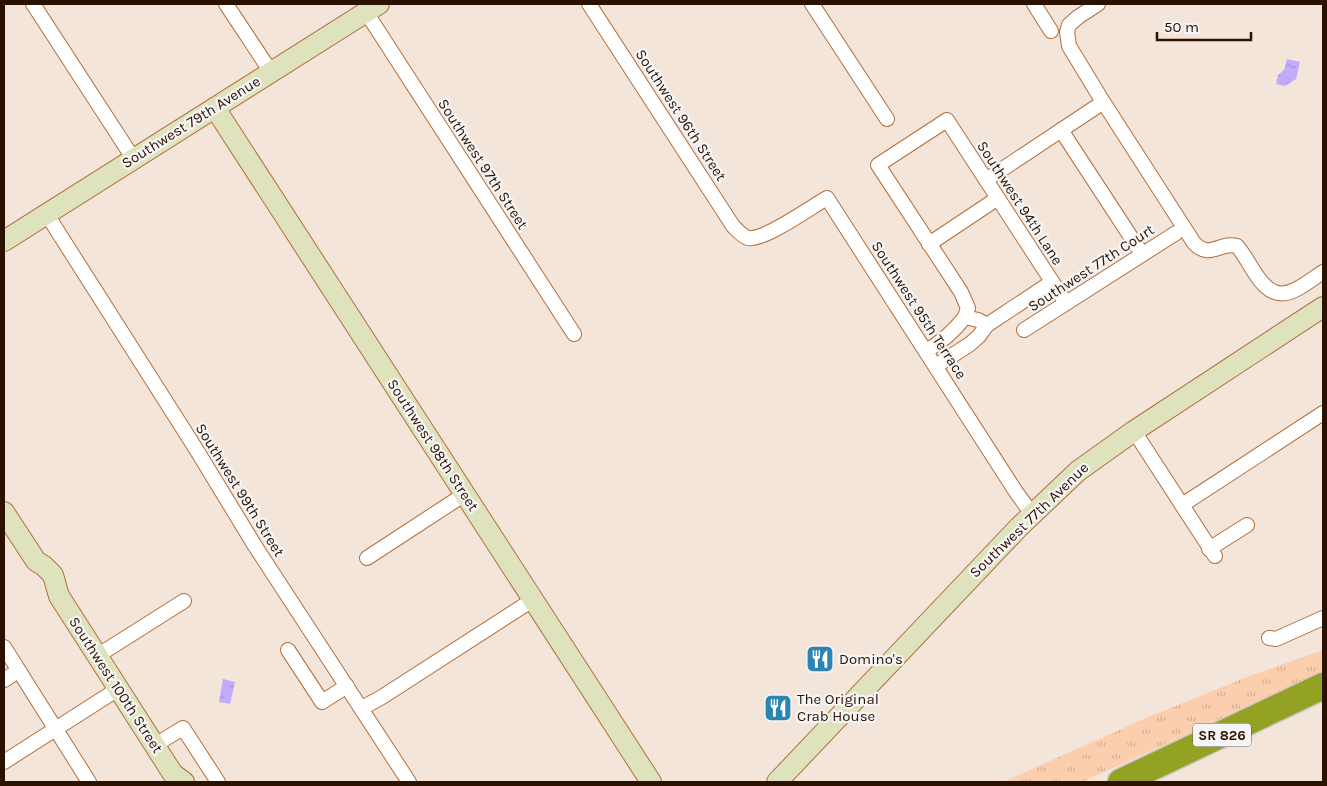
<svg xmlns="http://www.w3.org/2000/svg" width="1327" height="786" font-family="Karla,sans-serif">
  <defs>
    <pattern id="grass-tufts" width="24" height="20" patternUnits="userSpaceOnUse" patternTransform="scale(1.25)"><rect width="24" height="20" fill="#fbceae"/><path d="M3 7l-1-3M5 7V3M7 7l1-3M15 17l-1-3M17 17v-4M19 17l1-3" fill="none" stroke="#d7b094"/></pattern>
    <pattern id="water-ripples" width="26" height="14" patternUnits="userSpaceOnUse" patternTransform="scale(1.25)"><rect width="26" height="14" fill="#c1abfb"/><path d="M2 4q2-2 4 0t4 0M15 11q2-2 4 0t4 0" fill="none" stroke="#a692d5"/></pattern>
  </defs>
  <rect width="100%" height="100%" fill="#f4e5da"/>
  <path fill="url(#grass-tufts)" d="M 1323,650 L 1323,670 L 1261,701 L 1082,782 L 1003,782 L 1146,718 L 1247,677 Z"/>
  <g fill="url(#water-ripples)">
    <path d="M 1287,59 L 1300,62 L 1296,79 L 1285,86 L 1276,84 L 1278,75 L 1284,70 Z"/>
    <path d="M 223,679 L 235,682 L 230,704 L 219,702 Z"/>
  </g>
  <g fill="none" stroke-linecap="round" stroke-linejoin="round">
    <defs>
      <g id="street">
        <path d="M 33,4 L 133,158"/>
        <path d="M 226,4 L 271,72"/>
        <path d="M 589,4 L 733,226 C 738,231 742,236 748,238 C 764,241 811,207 827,198 L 1016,492 L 1032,514"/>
        <path d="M 812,4 L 887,119"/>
        <path d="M 1034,4 L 1051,31"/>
        <path d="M 1098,4 L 1078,17 L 1069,25 L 1067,32 L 1069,46 L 1100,97 L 1194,243 C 1210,260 1220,241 1237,246 C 1244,254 1249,264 1255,273 C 1277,309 1296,290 1323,272"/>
        <path d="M 366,12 L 574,334"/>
        <path d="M 1061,130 L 1142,254"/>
        <path d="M 986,180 L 1096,107"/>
        <path d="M 46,213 L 196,449 L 255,546 L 409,782"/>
        <path d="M 929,244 L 998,198"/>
        <path d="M 965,317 L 968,308 L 961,292 L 878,165 L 947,120 L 1066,303"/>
        <path d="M 1024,330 L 1176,233"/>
        <path d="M 926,351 C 942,342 954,331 965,317 L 978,320 L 987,325"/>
        <path d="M 936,366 L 970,344 L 979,336 L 987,325 L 1052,282"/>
        <path d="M 1134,431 L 1215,556"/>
        <path d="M 1182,505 L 1323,413"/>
        <path d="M 1209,549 L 1247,525"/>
        <path d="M 367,558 L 465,494"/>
        <path d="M 1269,638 L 1276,639 L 1323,618"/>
        <path d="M 4,647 L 89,782"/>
        <path d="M 288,650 L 322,702 L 347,686"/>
        <path d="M 97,656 L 184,601"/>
        <path d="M 4,680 L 18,671"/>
        <path d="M 362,708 L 382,697 L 534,599"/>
        <path d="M 155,745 L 183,728 L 218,782"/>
        <path d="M 4,762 L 118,689"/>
      </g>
      <g id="secondary">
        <path d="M 215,108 L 651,782"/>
        <path d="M 4,241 L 379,4"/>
        <path d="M 4,512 L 36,561 L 44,566 L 53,575 L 59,596 L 173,774 L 184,782"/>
        <path d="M 777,782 L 1019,527 L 1078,471 L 1134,431 L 1323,307"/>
      </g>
      <path id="highway" d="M 1121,782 L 1323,686"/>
    </defs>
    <use href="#street" stroke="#b26f3c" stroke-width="16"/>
    <use href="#secondary" stroke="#b26f3c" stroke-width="22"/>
    <use href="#highway" stroke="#ccc6c2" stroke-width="29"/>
    <use href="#street" stroke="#fff" stroke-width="14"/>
    <use href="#secondary" stroke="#dfe3bd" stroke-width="20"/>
    <use href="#highway" stroke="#93a223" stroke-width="26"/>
  </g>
  <defs>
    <symbol id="restaurant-square" viewBox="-11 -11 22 22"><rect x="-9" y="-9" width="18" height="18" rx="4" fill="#2b84b2" stroke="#f5f5f5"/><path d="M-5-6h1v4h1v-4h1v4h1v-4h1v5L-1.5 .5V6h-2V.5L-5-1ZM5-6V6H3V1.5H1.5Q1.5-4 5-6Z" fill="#fff"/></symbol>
  </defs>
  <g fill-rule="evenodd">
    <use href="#restaurant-square" x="804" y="643" width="32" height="32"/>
    <use href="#restaurant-square" x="762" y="692" width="32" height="32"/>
  </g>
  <g text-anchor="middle" stroke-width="4.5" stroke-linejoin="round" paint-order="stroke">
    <rect fill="#f5f5f5" stroke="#68554a" stroke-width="1" x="1193" y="723.5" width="58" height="23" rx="4"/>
    <g font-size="14" font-weight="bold" fill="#2b1100">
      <text x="1222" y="740">SR 826</text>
    </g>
    <g font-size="15" fill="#2b1100" stroke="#f5f5f5">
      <text transform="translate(681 115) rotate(57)" y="5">Southwest 96th Street</text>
      <text transform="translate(191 122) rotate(-32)" y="5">Southwest 79th Avenue</text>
      <text transform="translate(483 164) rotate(57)" y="5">Southwest 97th Street</text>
      <text transform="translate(1020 203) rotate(57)" y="5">Southwest 94th Lane</text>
      <text transform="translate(1091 268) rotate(-33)" y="5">Southwest 77th Court</text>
      <text transform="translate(919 310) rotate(57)" y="5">Southwest 95th Terrace</text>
      <text transform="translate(433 445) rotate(57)" y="5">Southwest 98th Street</text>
      <text transform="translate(240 490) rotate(58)" y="5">Southwest 99th Street</text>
      <text transform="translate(1029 520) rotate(-44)" y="5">Southwest 77th Avenue</text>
      <text transform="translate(116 685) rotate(57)" y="5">Southwest 100th Street</text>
    </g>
    <g font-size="15" fill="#2b1100" stroke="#f5f5f5" text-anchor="start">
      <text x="839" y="664">Domino's</text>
      <text x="797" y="704">The Original<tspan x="797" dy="17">Crab House</tspan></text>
    </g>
  </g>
  <rect width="1327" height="786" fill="none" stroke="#2b1100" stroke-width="10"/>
  <path d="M1157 32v8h94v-8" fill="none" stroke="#2b1100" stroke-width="2.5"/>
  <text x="1164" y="32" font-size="15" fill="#2b1100" stroke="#f5f5f5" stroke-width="4" paint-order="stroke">50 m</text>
</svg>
